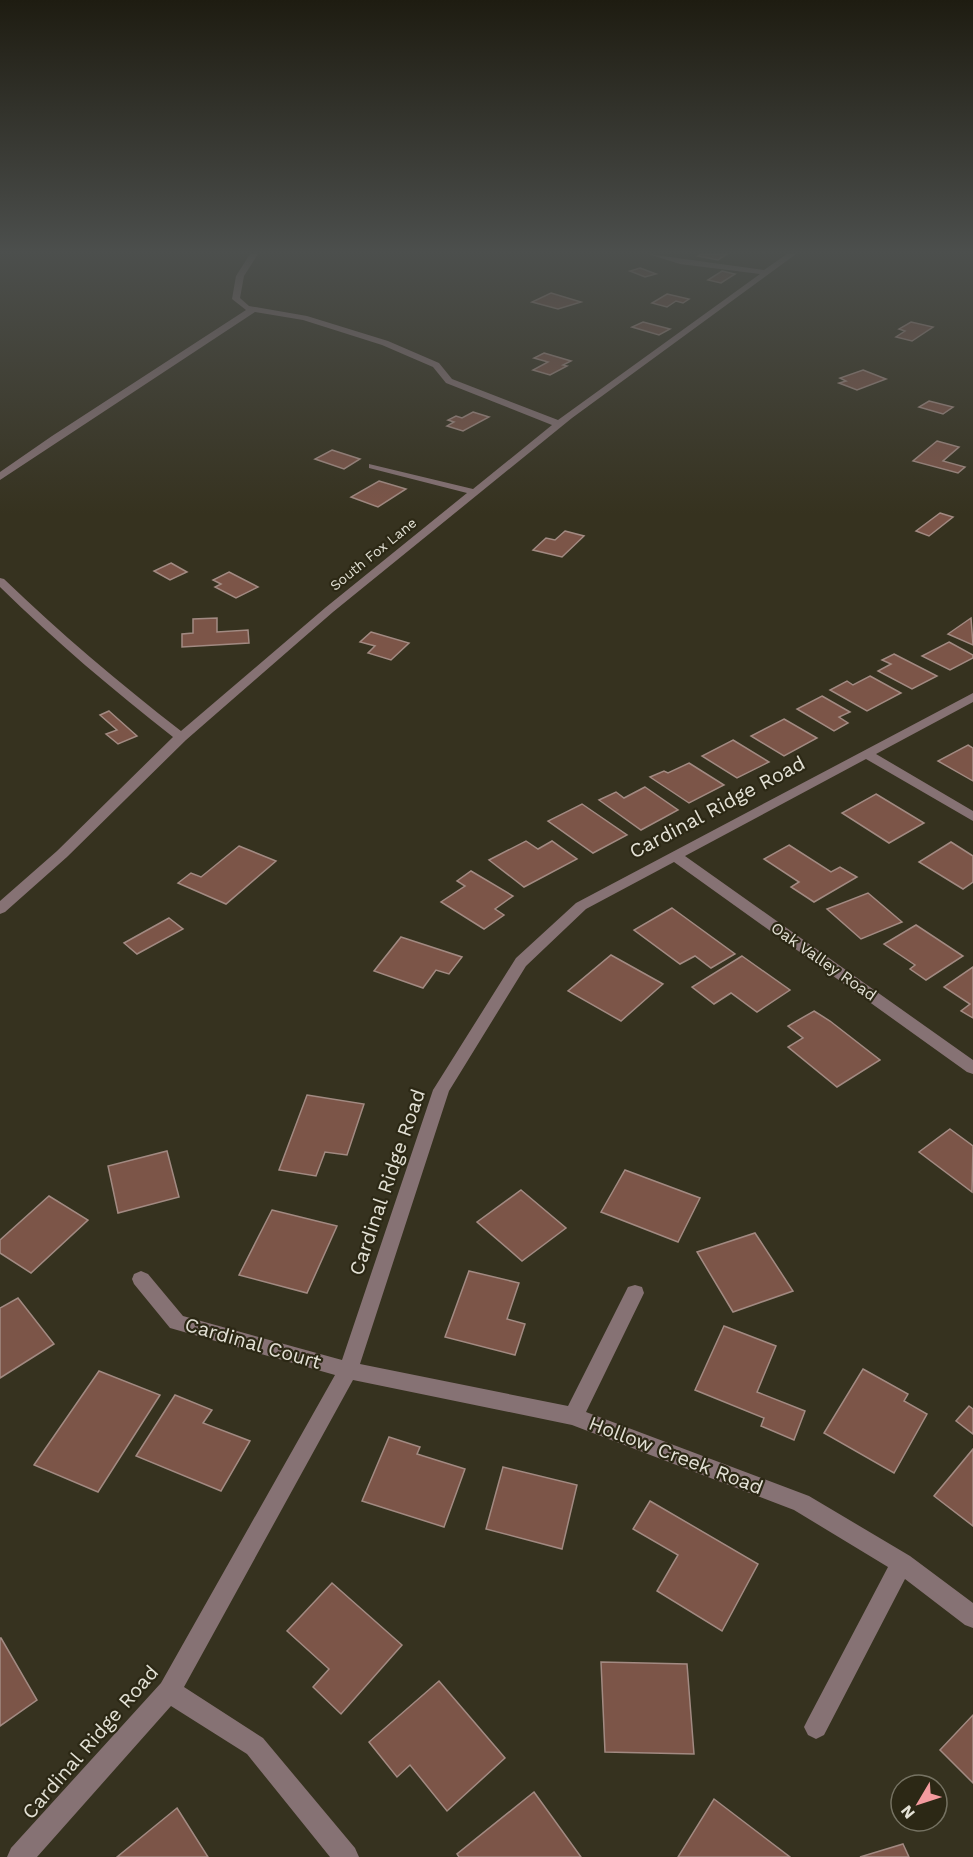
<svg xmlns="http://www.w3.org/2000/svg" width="973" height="1857" font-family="'Work Sans',sans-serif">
  <rect width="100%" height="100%" fill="#36321f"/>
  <g fill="#7c5548" stroke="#a28a82" stroke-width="1.5">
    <path d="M 701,254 L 727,254 L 718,260 L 698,256 Z"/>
    <path d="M 640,268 L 656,274 L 645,277 L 630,271 Z"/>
    <path d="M 722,271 L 735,274 L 721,283 L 708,280 Z"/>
    <path d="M 551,293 L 581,302 L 558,309 L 532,302 Z"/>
    <path d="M 667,294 L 689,299 L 683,303 L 676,301 L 667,307 L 652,303 Z"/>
    <path d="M 643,322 L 670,329 L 659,335 L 632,327 Z"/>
    <path d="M 911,322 L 933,327 L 912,341 L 896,337 L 905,331 L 899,329 Z"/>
    <path d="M 544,353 L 571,361 L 563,365 L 567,366 L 550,375 L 533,370 L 548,362 L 534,358 Z"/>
    <path d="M 863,370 L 886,379 L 857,390 L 839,383 L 846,381 L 840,378 Z"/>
    <path d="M 929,401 L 953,407 L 943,414 L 919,407 Z"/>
    <path d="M 473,412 L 489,417 L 463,431 L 447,426 L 454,422 L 448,420 L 456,416 L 462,418 Z"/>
    <path d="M 937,441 L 959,447 L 943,461 L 965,467 L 958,473 L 913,461 Z"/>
    <path d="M 332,450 L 360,459 L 344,469 L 315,459 Z"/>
    <path d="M 379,481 L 406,489 L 378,507 L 351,497 Z"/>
    <path d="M 940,513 L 953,517 L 929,536 L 916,531 Z"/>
    <path d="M 565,531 L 584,536 L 562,557 L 533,550 L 546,538 L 555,540 Z"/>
    <path d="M 171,563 L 187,572 L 170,580 L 154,571 Z"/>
    <path d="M 229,572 L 258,587 L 236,598 L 215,587 L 221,584 L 213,580 Z"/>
    <path d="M 217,618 L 217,632 L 248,630 L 249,643 L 182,647 L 182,634 L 193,633 L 193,619 Z"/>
    <path d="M 971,618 L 973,645 L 948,634 Z"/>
    <path d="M 371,632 L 409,643 L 391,660 L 368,653 L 375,646 L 360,642 Z"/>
    <path d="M 949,642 L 973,655 L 973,658 L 950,670 L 922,656 Z"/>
    <path d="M 894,654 L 937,676 L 912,689 L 878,671 L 891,664 L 882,660 Z"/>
    <path d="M 870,676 L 901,693 L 867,711 L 830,690 L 847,681 L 853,685 Z"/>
    <path d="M 822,696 L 850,712 L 839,717 L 848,723 L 834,731 L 797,709 Z"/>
    <path d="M 109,711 L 137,736 L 118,744 L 106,734 L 117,730 L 100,715 Z"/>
    <path d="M 784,719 L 817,738 L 784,756 L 751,736 Z"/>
    <path d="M 733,740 L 769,762 L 737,778 L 702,756 Z"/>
    <path d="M 968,745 L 973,748 L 973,781 L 938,761 Z"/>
    <path d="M 689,763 L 724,785 L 689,803 L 650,777 L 664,771 L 668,773 Z"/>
    <path d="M 645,787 L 678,810 L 641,830 L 599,800 L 616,792 L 624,798 Z"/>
    <path d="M 876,794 L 924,823 L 889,843 L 842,813 Z"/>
    <path d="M 582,804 L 627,835 L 593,853 L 548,821 Z"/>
    <path d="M 526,841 L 538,849 L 552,841 L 577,859 L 524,887 L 489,860 Z"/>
    <path d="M 951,842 L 973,856 L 973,882 L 963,889 L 919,862 Z"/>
    <path d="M 789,845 L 831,872 L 840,867 L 857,877 L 814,902 L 791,887 L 799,882 L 764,859 Z"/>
    <path d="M 239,846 L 276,861 L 226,904 L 178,883 L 191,873 L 201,877 Z"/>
    <path d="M 471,871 L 513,896 L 495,909 L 504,915 L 484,929 L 441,902 L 465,886 L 457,881 Z"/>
    <path d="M 868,893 L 902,922 L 861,939 L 827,909 Z"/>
    <path d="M 672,908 L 735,954 L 711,968 L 695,956 L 680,964 L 634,930 Z"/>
    <path d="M 169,918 L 183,929 L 137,954 L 124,943 Z"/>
    <path d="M 916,925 L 963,956 L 926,980 L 910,969 L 915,965 L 884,944 Z"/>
    <path d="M 401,937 L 462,957 L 449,974 L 436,970 L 423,988 L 374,971 Z"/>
    <path d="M 611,955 L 663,984 L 621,1021 L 568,991 Z"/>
    <path d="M 742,956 L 790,990 L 757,1012 L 731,993 L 714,1004 L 692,987 Z"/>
    <path d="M 973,967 L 973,1018 L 961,1011 L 970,1004 L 944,987 Z"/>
    <path d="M 814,1011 L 830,1021 L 880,1060 L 837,1087 L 788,1047 L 803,1038 L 788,1026 Z"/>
    <path d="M 307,1095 L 364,1104 L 347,1155 L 325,1152 L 316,1176 L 279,1170 Z"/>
    <path d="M 950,1129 L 973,1146 L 972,1192 L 919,1152 Z"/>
    <path d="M 167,1151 L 179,1197 L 118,1213 L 108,1166 Z"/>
    <path d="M 625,1170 L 700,1198 L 678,1242 L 601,1212 Z"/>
    <path d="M 521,1190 L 566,1228 L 522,1261 L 477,1222 Z"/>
    <path d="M 49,1196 L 88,1220 L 31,1273 L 0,1253 L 0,1240 Z"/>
    <path d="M 272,1210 L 337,1226 L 307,1293 L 239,1275 Z"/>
    <path d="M 755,1233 L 793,1291 L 733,1312 L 697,1252 Z"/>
    <path d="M 469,1271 L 519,1283 L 507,1319 L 525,1324 L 515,1355 L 445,1337 Z"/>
    <path d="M 18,1298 L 54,1344 L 0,1378 L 0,1308 Z"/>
    <path d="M 724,1326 L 776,1346 L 757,1392 L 805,1411 L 794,1440 L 761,1426 L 764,1418 L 695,1390 Z"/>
    <path d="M 863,1369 L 908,1394 L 904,1401 L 927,1414 L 894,1473 L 824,1433 Z"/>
    <path d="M 99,1371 L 160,1395 L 98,1492 L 34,1465 Z"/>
    <path d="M 175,1395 L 212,1410 L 203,1423 L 250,1441 L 221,1491 L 136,1456 Z"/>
    <path d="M 969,1406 L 973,1409 L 973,1434 L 956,1421 Z"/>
    <path d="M 389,1437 L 420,1447 L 417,1454 L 465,1469 L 444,1527 L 362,1501 Z"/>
    <path d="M 973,1449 L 973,1526 L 934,1496 Z"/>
    <path d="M 503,1467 L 577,1485 L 562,1549 L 486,1529 Z"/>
    <path d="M 650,1501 L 758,1564 L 722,1631 L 657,1591 L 678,1555 L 633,1529 Z"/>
    <path d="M 332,1583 L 402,1645 L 341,1714 L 313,1687 L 329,1669 L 287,1631 Z"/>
    <path d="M 1,1638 L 37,1700 L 0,1726 L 0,1638 Z"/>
    <path d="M 601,1662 L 687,1664 L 694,1754 L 605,1752 Z"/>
    <path d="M 439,1681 L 505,1758 L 447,1811 L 410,1765 L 397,1777 L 369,1742 Z"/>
    <path d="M 973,1715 L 973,1783 L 940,1750 Z"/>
    <path d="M 534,1792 L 581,1857 L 459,1857 L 457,1854 Z"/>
    <path d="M 714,1799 L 790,1857 L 678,1857 Z"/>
    <path d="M 177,1808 L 208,1857 L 117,1857 Z"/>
    <path d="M 903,1844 L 909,1857 L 860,1857 Z"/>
  </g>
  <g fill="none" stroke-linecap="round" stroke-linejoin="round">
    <g fill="#867274" fill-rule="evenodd">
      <path d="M 250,254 L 258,254 L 244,276 L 240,298 L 249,306 L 307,316 L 388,341 L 439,363 L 452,379 L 558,420 L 760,274 L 680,264 L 648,254 L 764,270 L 787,254 L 796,254 L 572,418 L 333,612 L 186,740 L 67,857 L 5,912 L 0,914 L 0,901 L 57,851 L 173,737 C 113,690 55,641 0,587 L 0,578 L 4,579 C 60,633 119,683 181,731 L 325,608 L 467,493 L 369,468 L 369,464 L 473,489 L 552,425 L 446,383 L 433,367 L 382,345 L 303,320 L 255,312 L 0,480 L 0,472 L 52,436 L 246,310 L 232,299 L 236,276 Z"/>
      <path d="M 973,693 L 973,702 L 876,754 L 973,811 L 973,821 L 866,759 L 685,856 L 973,1060 L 973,1074 L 967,1072 L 674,862 L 586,909 L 526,966 L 449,1091 L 360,1364 L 568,1406 L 628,1287 L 635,1285 L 642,1287 L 644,1293 L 586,1412 L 809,1496 L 910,1556 L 973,1603 L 973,1628 L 965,1625 L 905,1579 L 824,1735 L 816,1739 L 808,1735 L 804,1727 L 808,1719 L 888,1567 L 794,1510 L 572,1425 L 353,1380 L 184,1687 L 263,1738 L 355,1848 L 359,1857 L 330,1857 L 247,1754 L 171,1706 L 37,1857 L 7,1857 L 11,1848 L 161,1683 L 335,1375 L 170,1328 L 134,1284 L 132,1279 L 134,1274 L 141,1271 L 148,1274 L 183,1316 L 342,1360 L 433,1090 L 516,958 L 576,903 Z"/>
    </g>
  </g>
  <linearGradient id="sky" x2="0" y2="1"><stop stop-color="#1e1c11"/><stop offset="0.49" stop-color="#4c4f4d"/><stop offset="1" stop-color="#4c4f4d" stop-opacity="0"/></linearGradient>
  <rect width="973" height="514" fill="url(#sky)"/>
  <g text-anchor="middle" stroke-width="4.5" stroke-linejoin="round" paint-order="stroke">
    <g font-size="14" fill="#e3e1d5" stroke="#2c2815">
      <text transform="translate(373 554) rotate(-39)" y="5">South Fox Lane</text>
    </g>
    <g font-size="16" fill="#e3e1d5" stroke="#2c2815">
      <text transform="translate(824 961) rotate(35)" y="6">Oak Valley Road</text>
    </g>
    <g font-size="20" fill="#e3e1d5" stroke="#2c2815">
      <text transform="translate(717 807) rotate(-28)" y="7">Cardinal Ridge Road</text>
      <text transform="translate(387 1182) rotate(-71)" y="7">Cardinal Ridge Road</text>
      <text transform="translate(253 1343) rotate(16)" y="7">Cardinal Court</text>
      <text transform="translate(676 1455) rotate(21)" y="7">Hollow Creek Road</text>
      <text transform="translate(90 1742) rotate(-49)" y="7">Cardinal Ridge Road</text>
    </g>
  </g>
  <g transform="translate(919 1803) rotate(231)"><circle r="28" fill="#2c2815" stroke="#757262" stroke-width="1.5"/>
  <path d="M0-4.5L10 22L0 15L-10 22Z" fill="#f49b9f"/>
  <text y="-9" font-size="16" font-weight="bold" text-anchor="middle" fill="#e3e1d5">N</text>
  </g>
</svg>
